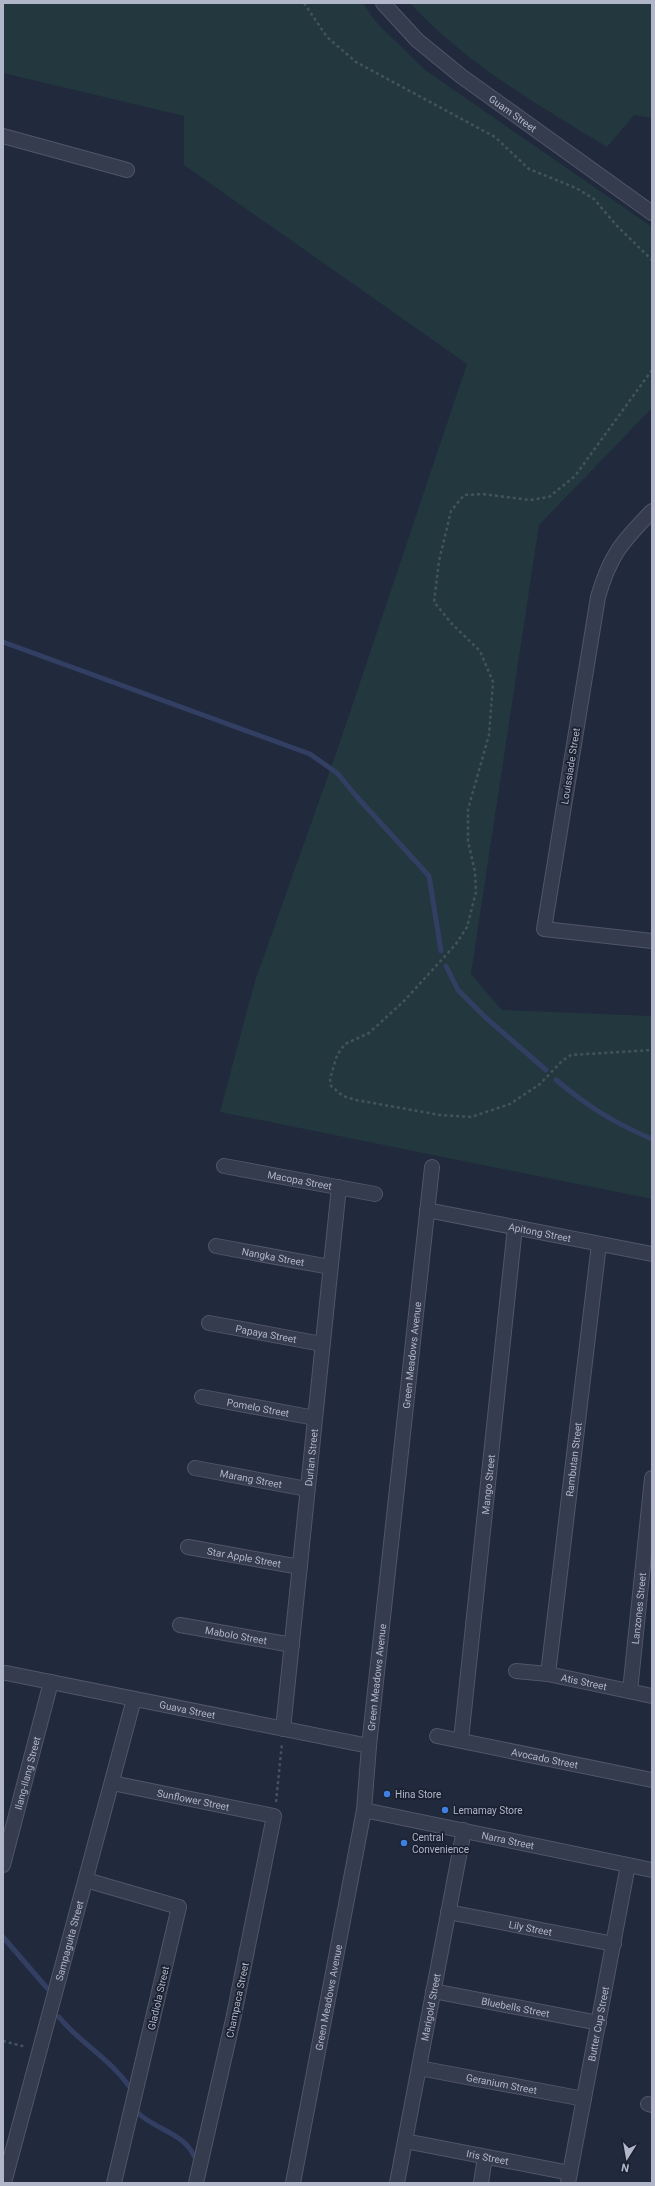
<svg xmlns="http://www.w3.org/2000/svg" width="655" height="2186" font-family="Roboto,sans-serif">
  <rect width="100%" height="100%" fill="#21293d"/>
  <g fill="#23373e">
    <path d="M 3,3 L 363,3 L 376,22 L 425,70 L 652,227 L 652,408 L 539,525 L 471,974 L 502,1010 L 652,1016 L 652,1199 L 220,1112 L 255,981 L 339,745 L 467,364 L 184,165 L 184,116 L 3,73 Z"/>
    <path d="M 410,3 L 652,3 L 652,118 L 634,115 L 607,147 C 537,104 466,64 410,3 Z"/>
  </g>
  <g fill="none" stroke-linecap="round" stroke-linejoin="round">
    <g stroke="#323f63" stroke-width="5">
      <path d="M 3,642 L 310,754 L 337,773 L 357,797 L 429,876 L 441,951"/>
      <path d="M 446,966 L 458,990 L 485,1017 L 546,1070"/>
      <path d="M 556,1080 C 589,1107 612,1122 652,1139"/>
      <path d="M 3,1937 L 47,1988"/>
      <path d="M 59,2017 C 80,2043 109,2058 129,2086"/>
      <path d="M 138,2113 C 156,2130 184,2133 194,2156"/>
    </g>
    <defs>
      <g id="minor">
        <path id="s1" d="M 383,3 L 417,40 L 461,76 L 652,213"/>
        <path d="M 3,136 L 127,170"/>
        <path d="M 652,511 C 622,542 610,555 598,597 L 544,929 L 652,941"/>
        <path id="s2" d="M 224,1166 L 375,1194"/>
        <path id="s3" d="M 427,1210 L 652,1254"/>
        <path id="s4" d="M 216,1246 L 330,1267"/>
        <path id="s5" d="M 209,1323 L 322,1344"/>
        <path id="s6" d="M 202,1397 L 315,1418"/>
        <path id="s7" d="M 195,1468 L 307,1489"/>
        <path id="s8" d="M 188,1547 L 300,1567"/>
        <path id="s9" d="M 180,1625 L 292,1645"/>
        <path id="s10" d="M 516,1671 L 548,1674 L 652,1696"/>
        <path id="s11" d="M 6,1673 L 369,1746"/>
        <path id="s12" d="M 548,1674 L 599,1244"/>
        <path id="s13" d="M 630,1691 L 652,1478"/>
        <path id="s14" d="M 283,1729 L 339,1187"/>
        <path id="s15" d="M 437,1736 L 652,1780"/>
        <path id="s16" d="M 461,1740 L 515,1227"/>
        <path id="s17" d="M 112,1783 L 274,1816 L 234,2015 L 196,2183"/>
        <path id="s18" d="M 364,1810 L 652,1870"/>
        <path id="s19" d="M 3,1865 L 51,1682"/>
        <path d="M 86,1880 L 179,1907 L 114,2183"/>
        <path id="s20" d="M 448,1912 L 614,1944"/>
        <path id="s21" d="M 433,1991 L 599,2023"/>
        <path id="s22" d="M 419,2068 L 584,2099"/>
        <path d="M 648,2104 L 652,2105"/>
        <path id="s23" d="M 405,2141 L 570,2173"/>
        <path id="s24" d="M 4,2183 L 134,1699"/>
        <path id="s25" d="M 293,2183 L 364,1810 L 369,1746 L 432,1167"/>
        <path id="s26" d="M 397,2183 L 464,1830"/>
        <path d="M 481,2183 L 485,2157"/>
        <path id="s27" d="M 568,2183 L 628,1865"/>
      </g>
    </defs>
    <use href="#minor" stroke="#505667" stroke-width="16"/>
    <g stroke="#41545b" stroke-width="2.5" stroke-dasharray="3 3" stroke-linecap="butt">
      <path d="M 304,3 L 327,37 L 356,62 L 495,137 L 529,169 L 576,188 L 594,199 L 617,226 L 652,260"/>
      <path d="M 652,370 L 575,476 L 549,497 L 530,500 L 483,494 L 464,495 L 451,511 L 439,561 L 434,602 L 452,624 L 480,651 L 493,682 L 489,735 L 468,809 L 468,841 L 475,872 L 476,892 L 467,927 L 456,944 L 404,1001 L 369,1033 L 345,1044 L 337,1055 L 330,1079 L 331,1086 L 343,1096 L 356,1100 L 440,1115 L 471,1117 L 510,1104 L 540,1084 L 562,1061 L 571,1055 L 652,1050"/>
      <path d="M 276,1802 L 282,1743"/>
      <path d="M 3,2041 L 26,2047"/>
    </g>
    <use href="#minor" stroke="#353c4d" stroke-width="14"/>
  </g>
  <g fill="#3f7fe0" stroke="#1a2131" stroke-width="1.5">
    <circle cx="387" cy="1794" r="4"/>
    <circle cx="445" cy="1810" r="4"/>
    <circle cx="404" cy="1843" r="4"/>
  </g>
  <g text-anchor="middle" stroke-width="3.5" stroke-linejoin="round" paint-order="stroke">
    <g font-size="10" fill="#b1b6c8" stroke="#1a2131">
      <text dy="4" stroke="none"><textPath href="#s1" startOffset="171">Guam Street</textPath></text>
      <text transform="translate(570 766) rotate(-81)" y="4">Louissiade Street</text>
      <text dy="4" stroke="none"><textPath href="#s2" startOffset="77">Macopa Street</textPath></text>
      <text dy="4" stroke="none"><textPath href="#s3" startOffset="115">Apitong Street</textPath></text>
      <text dy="4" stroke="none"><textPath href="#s4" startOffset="58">Nangka Street</textPath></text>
      <text dy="4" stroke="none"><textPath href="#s5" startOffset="58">Papaya Street</textPath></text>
      <text dy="4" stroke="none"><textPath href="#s25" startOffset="837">Green Meadows Avenue</textPath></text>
      <text dy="4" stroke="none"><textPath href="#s6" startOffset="57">Pomelo Street</textPath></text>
      <text dy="4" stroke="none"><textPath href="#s14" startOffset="273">Durian Street</textPath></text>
      <text dy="4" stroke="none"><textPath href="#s12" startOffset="216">Rambutan Street</textPath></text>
      <text dy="4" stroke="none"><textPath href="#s7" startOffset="57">Marang Street</textPath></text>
      <text dy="4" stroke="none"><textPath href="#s16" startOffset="257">Mango Street</textPath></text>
      <text dy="4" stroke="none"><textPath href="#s8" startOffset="57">Star Apple Street</textPath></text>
      <text dy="4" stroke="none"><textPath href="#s13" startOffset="83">Lanzones Street</textPath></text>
      <text dy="4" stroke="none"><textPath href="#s9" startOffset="57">Mabolo Street</textPath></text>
      <text dy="4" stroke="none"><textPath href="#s25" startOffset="513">Green Meadows Avenue</textPath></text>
      <text dy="4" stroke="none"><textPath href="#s10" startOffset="69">Atis Street</textPath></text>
      <text dy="4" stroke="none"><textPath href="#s11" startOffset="185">Guava Street</textPath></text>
      <text dy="4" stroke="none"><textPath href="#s15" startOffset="110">Avocado Street</textPath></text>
      <text dy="4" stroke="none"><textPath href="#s19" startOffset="95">Ilang-Ilang Street</textPath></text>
      <text dy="4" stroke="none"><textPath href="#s17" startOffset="83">Sunflower Street</textPath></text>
      <text dy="4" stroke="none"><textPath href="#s18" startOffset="147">Narra Street</textPath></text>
      <text dy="4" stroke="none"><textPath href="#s20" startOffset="84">Lily Street</textPath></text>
      <text dy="4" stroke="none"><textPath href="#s24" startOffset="251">Sampaguita Street</textPath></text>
      <text dy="4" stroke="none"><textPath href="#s25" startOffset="189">Green Meadows Avenue</textPath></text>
      <text transform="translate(158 1998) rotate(-77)" y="4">Gladiola Street</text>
      <text transform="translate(237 2000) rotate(-78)" y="4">Champaca Street</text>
      <text dy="4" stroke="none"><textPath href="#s26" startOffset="179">Marigold Street</textPath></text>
      <text dy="4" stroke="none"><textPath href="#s21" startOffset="84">Bluebells Street</textPath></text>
      <text dy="4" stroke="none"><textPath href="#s27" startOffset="162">Butter Cup Street</textPath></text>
      <text dy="4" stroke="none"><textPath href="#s22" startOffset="84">Geranium Street</textPath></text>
      <text dy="4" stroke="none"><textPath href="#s23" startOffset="84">Iris Street</textPath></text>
    </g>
    <g font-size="10" fill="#b1b6c8" stroke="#1a2131" text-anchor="start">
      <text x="395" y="1798">Hina Store</text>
      <text x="453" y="1814">Lemamay Store</text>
      <text x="412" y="1841">Central<tspan x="412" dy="12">Convenience</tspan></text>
    </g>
  </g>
  <rect width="655" height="2186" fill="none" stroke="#b1b6c8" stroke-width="8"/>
  <g transform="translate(627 2158) rotate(191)" stroke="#1a2131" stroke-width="3" paint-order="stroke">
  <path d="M0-3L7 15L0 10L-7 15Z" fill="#b1b6c8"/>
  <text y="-6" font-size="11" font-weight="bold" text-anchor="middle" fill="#b1b6c8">N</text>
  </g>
</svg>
